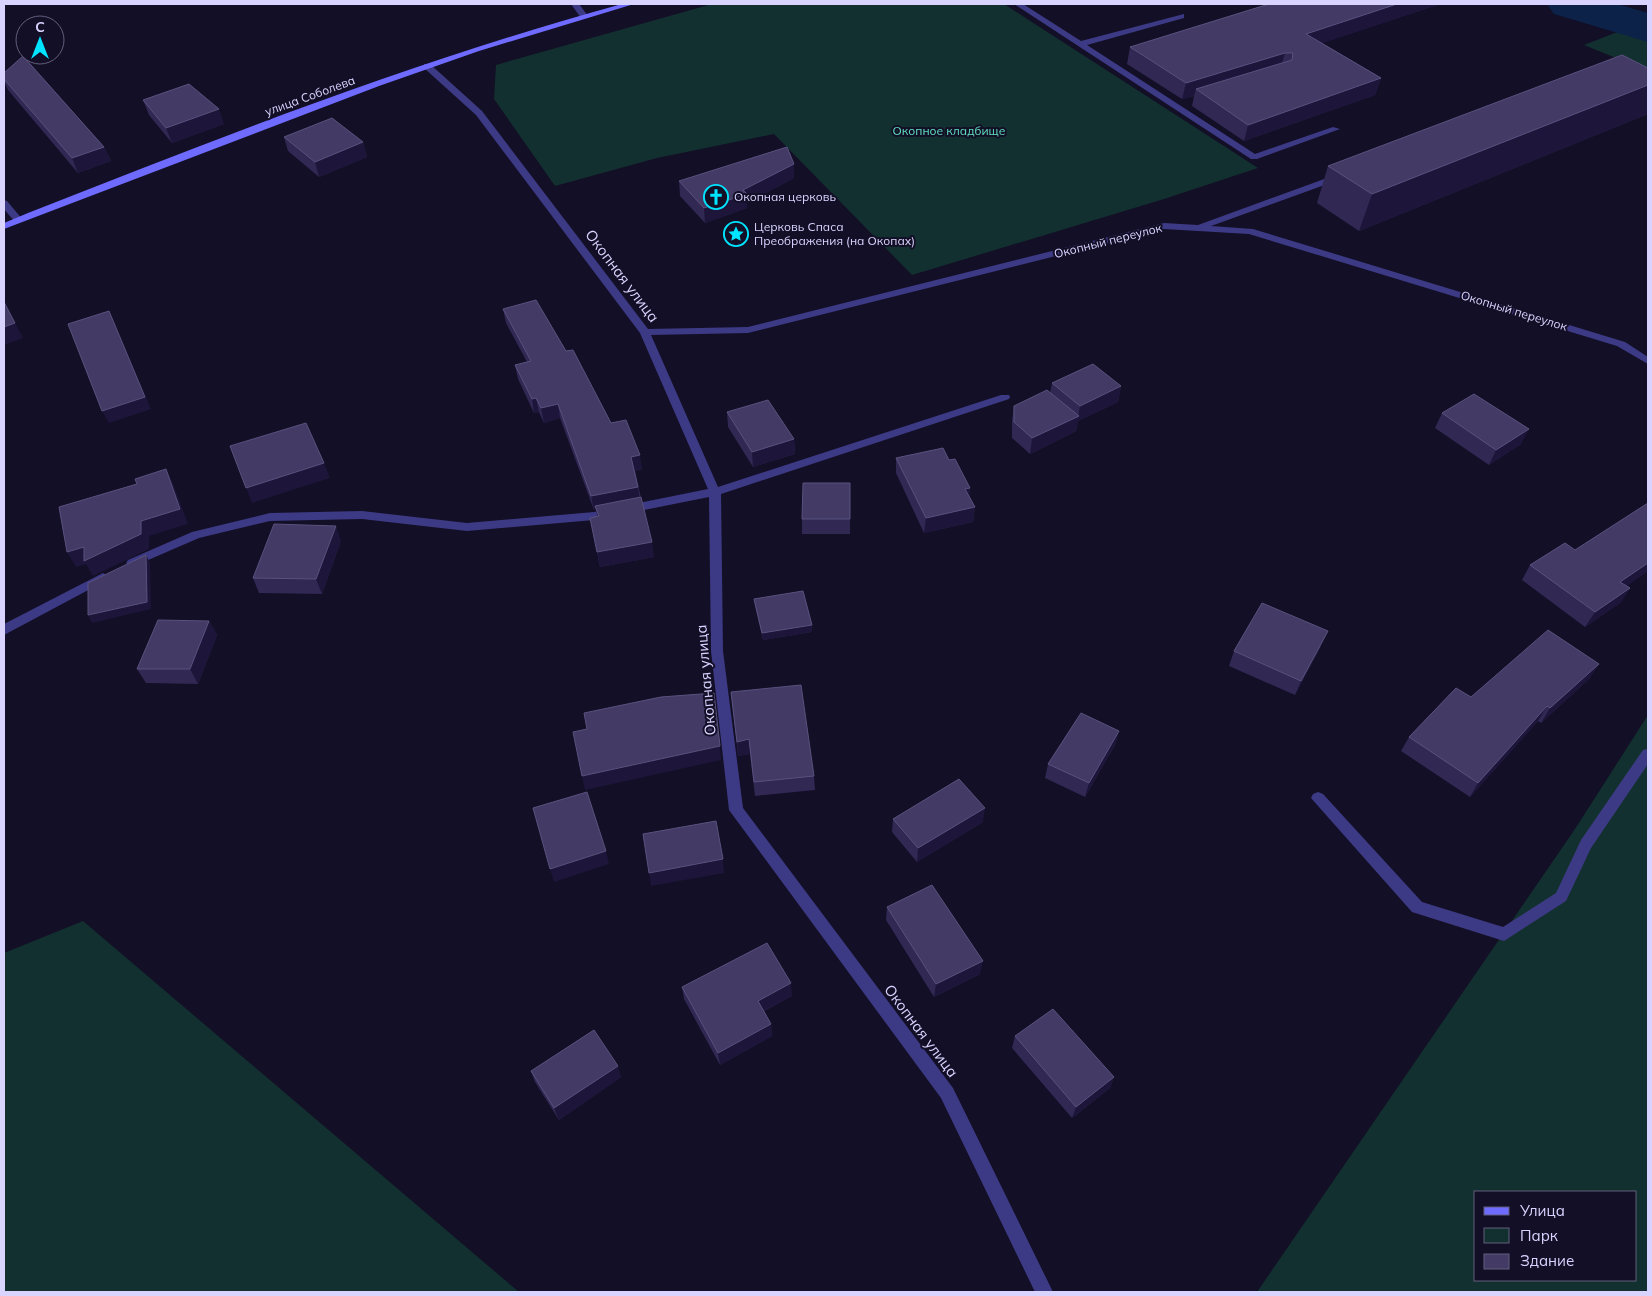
<svg xmlns="http://www.w3.org/2000/svg" width="1652" height="1296" font-family="Mulish,sans-serif">
  <rect width="100%" height="100%" fill="#130f26"/>
  <g fill="#12302f" fill-rule="evenodd">
    <path d="M 712,4 L 1004,4 L 1258,168 L 1164,199 L 912,275 L 774,134 L 657,158 L 555,186 L 494,99 L 496,65 Z"/>
    <path d="M 1648,20 L 1648,71 L 1584,45 Z"/>
    <path d="M 1648,715 L 1648,1292 L 1257,1292 L 1575,829 ZM 1476,1192 L 1636,1192 L 1636,1280 L 1476,1280 Z"/>
    <path d="M 83,921 L 519,1292 L 4,1292 L 4,953 Z"/>
  </g>
  <g fill="none" stroke-linecap="round" stroke-linejoin="round">
    <path fill="#0c2248" fill-rule="evenodd" d="M 1547,4 L 1617,4 L 1648,13 L 1648,42 L 1554,14 Z"/>
    <g fill="#3d3a85" fill-rule="evenodd">
      <path d="M 571,4 L 579,4 L 588,16 L 587,18 L 581,18 Z"/>
      <path d="M 1014,4 L 1023,4 L 1081,41 L 1184,14 L 1184,18 L 1087,45 L 1255,154 L 1333,127 L 1340,129 L 1257,159 L 1251,159 Z"/>
      <path d="M 424,64 L 430,64 L 482,111 L 648,329 L 748,327 L 1164,223 L 1198,225 L 1338,174 L 1341,175 L 1341,179 L 1211,226 L 1253,229 L 1625,342 L 1648,357 L 1648,364 L 1617,346 L 1249,234 L 1164,229 L 748,333 L 651,335 L 718,487 L 1001,395 L 1009,395 L 1010,397 L 1009,399 L 721,494 L 723,651 L 743,808 L 953,1088 L 1053,1292 L 1035,1292 L 941,1098 L 729,810 L 711,651 L 709,497 L 594,520 L 467,531 L 362,519 L 270,521 L 199,538 L 132,567 L 126,563 L 128,560 L 192,532 L 270,513 L 362,511 L 467,523 L 594,512 L 708,489 L 640,333 L 476,115 L 424,68 Z"/>
      <path d="M 4,200 L 7,201 L 23,220 L 21,222 L 15,222 L 4,209 Z"/>
      <path d="M 103,573 L 109,577 L 107,580 L 4,635 L 4,624 Z"/>
      <path d="M 1648,749 L 1648,764 L 1591,848 L 1566,901 L 1504,941 L 1412,912 L 1311,798 L 1313,794 L 1318,792 L 1323,794 L 1422,902 L 1503,927 L 1556,893 L 1581,840 L 1643,750 Z"/>
    </g>
    <path fill="#6f6bff" fill-rule="evenodd" d="M 622,4 L 634,4 L 479,51 L 379,86 L 4,229 L 4,223 L 28,213 C 223,136 420,59 622,4 Z"/>
  </g>
  <g fill="#312854">
    <path d="M 1269,4 L 1440,4 L 1322,43 L 1381,78 L 1375,95 L 1244,141 L 1192,106 L 1194,96 L 1182,99 L 1127,64 L 1130,47 Z"/>
    <path d="M 1648,68 L 1648,114 L 1359,231 L 1317,203 L 1328,166 Z"/>
    <path d="M 4,73 L 104,147 L 111,161 L 78,173 L 8,90 L 4,81 Z"/>
    <path d="M 143,100 L 224,124 L 172,143 L 149,115 Z"/>
    <path d="M 284,137 L 363,142 L 367,157 L 319,177 L 288,151 Z"/>
    <path d="M 794,164 L 794,178 L 747,203 L 747,208 L 705,223 L 680,196 L 679,181 Z"/>
    <path d="M 503,309 L 566,351 L 611,423 L 642,469 L 635,471 L 654,557 L 600,567 L 590,518 L 597,517 L 596,510 L 594,510 L 560,418 L 544,423 L 539,412 L 534,413 L 518,379 L 515,365 L 527,362 L 506,323 Z"/>
    <path d="M 1052,383 L 1121,386 L 1118,402 L 1078,421 L 1076,431 L 1030,454 L 1012,438 L 1012,421 L 1014,406 L 1050,393 Z"/>
    <path d="M 727,412 L 794,439 L 795,454 L 753,467 L 728,427 Z"/>
    <path d="M 1442,413 L 1521,444 L 1489,465 L 1435,428 Z"/>
    <path d="M 896,458 L 949,460 L 970,488 L 969,497 L 975,507 L 973,522 L 924,533 L 896,473 Z"/>
    <path d="M 1648,503 L 1648,571 L 1626,586 L 1630,588 L 1620,603 L 1585,627 L 1522,580 L 1530,565 L 1575,550 Z"/>
    <rect x="802" y="519" width="48" height="15"/>
    <path d="M 341,541 L 322,594 L 259,593 L 253,578 Z"/>
    <path d="M 754,599 L 812,632 L 763,640 L 755,606 Z"/>
    <path d="M 209,621 L 217,635 L 198,684 L 146,683 L 137,669 Z"/>
    <path d="M 1321,646 L 1295,695 L 1229,666 L 1234,651 Z"/>
    <path d="M 1590,678 L 1541,723 L 1538,721 L 1470,797 L 1401,751 L 1409,737 L 1471,697 Z"/>
    <path d="M 731,692 L 814,776 L 815,790 L 755,796 L 750,754 L 738,756 Z"/>
    <path d="M 1119,731 L 1115,745 L 1085,797 L 1045,778 L 1048,764 Z"/>
    <path d="M 893,819 L 983,822 L 917,862 L 892,832 Z"/>
    <path d="M 887,907 L 980,974 L 934,997 L 886,920 Z"/>
    <path d="M 682,987 L 792,996 L 764,1011 L 771,1024 L 772,1036 L 720,1065 L 684,999 Z"/>
    <path d="M 1015,1036 L 1114,1077 L 1110,1088 L 1072,1118 L 1012,1048 Z"/>
    <path d="M 531,1071 L 621,1077 L 559,1120 L 535,1082 Z"/>
  </g>
  <g fill="#1d163a">
    <path d="M 1397,4 L 1440,4 L 1302,50 L 1306,34 Z"/>
    <path d="M 1285,53 L 1280,69 L 1196,89 L 1194,96 L 1182,99 L 1186,83 Z"/>
    <path d="M 1381,78 L 1375,95 L 1244,141 L 1248,125 Z"/>
    <path d="M 1648,85 L 1648,114 L 1359,231 L 1372,194 Z"/>
    <path d="M 219,109 L 224,124 L 172,143 L 166,128 Z"/>
    <path d="M 363,142 L 367,157 L 319,177 L 315,162 Z"/>
    <path d="M 104,147 L 111,161 L 78,173 L 72,158 Z"/>
    <path d="M 794,164 L 794,178 L 747,203 L 747,208 L 705,223 L 704,208 Z"/>
    <path d="M 4,302 L 23,338 L 4,345 Z"/>
    <path d="M 109,311 L 151,409 L 109,423 L 102,411 Z"/>
    <path d="M 1121,386 L 1118,402 L 1078,421 L 1076,431 L 1030,454 L 1032,438 L 1078,417 L 1080,406 Z"/>
    <path d="M 536,398 L 539,412 L 534,413 L 532,399 Z"/>
    <path d="M 558,404 L 560,418 L 544,423 L 541,408 Z"/>
    <path d="M 1529,429 L 1521,444 L 1489,465 L 1496,450 Z"/>
    <path d="M 794,439 L 795,454 L 753,467 L 752,452 Z"/>
    <path d="M 640,455 L 642,469 L 633,472 L 631,457 Z"/>
    <path d="M 324,463 L 330,478 L 252,503 L 246,488 Z"/>
    <path d="M 166,469 L 173,484 L 188,524 L 149,536 L 149,549 L 93,576 L 86,564 L 76,567 L 67,552 Z"/>
    <path d="M 638,487 L 640,501 L 595,506 L 596,510 L 594,510 L 591,496 Z"/>
    <path d="M 970,488 L 969,503 L 965,489 Z"/>
    <path d="M 975,507 L 973,522 L 924,533 L 926,518 Z"/>
    <path d="M 336,526 L 341,541 L 322,594 L 316,579 Z"/>
    <path d="M 652,542 L 654,557 L 600,567 L 597,552 Z"/>
    <path d="M 146,555 L 150,563 L 151,609 L 92,623 L 88,615 Z"/>
    <path d="M 1648,563 L 1648,571 L 1611,597 L 1620,582 Z"/>
    <path d="M 1630,588 L 1620,603 L 1585,627 L 1595,612 Z"/>
    <path d="M 209,621 L 217,635 L 198,684 L 190,669 Z"/>
    <path d="M 812,625 L 812,632 L 763,640 L 762,633 Z"/>
    <path d="M 1328,631 L 1321,646 L 1295,695 L 1301,681 Z"/>
    <path d="M 1599,664 L 1590,678 L 1541,723 L 1550,708 Z"/>
    <path d="M 1547,706 L 1538,721 L 1470,797 L 1478,783 Z"/>
    <path d="M 1119,731 L 1115,745 L 1085,797 L 1089,783 Z"/>
    <path d="M 749,739 L 750,754 L 738,756 L 737,742 Z"/>
    <path d="M 720,746 L 721,760 L 585,790 L 582,776 Z"/>
    <path d="M 985,808 L 983,822 L 917,862 L 918,848 Z"/>
    <path d="M 606,851 L 609,864 L 554,882 L 550,869 Z"/>
    <path d="M 723,859 L 724,873 L 651,886 L 649,873 Z"/>
    <path d="M 983,961 L 980,974 L 934,997 L 936,984 Z"/>
    <path d="M 791,983 L 792,996 L 759,1013 L 758,1001 Z"/>
    <path d="M 771,1024 L 772,1036 L 720,1065 L 718,1053 Z"/>
    <path d="M 618,1066 L 621,1077 L 559,1120 L 554,1108 Z"/>
    <path d="M 1114,1077 L 1110,1088 L 1072,1118 L 1076,1107 Z"/>
  </g>
  <g fill="#433a66" stroke="#5a527e">
    <path d="M 1269,4 L 1397,4 L 1306,34 L 1381,78 L 1248,125 L 1196,89 L 1292,60 L 1293,53 L 1285,53 L 1186,83 L 1130,47 Z"/>
    <path d="M 1622,55 L 1648,68 L 1648,85 L 1372,194 L 1328,166 Z"/>
    <path d="M 23,56 L 104,147 L 72,158 L 4,79 L 4,73 Z"/>
    <path d="M 189,84 L 219,109 L 166,128 L 143,100 Z"/>
    <path d="M 332,118 L 363,142 L 315,162 L 284,137 Z"/>
    <path d="M 787,147 L 794,164 L 743,190 L 747,194 L 704,208 L 679,181 Z"/>
    <path d="M 536,300 L 566,351 L 573,350 L 611,423 L 626,420 L 640,455 L 631,457 L 638,487 L 591,496 L 558,404 L 541,408 L 536,398 L 532,399 L 515,365 L 531,361 L 503,309 Z"/>
    <path d="M 4,302 L 15,323 L 4,327 Z"/>
    <path d="M 109,311 L 145,397 L 102,411 L 68,324 Z"/>
    <path d="M 1093,364 L 1121,386 L 1080,406 L 1052,383 Z"/>
    <path d="M 1047,390 L 1079,416 L 1032,438 L 1014,422 L 1014,406 Z"/>
    <path d="M 1474,394 L 1529,429 L 1496,450 L 1442,413 Z"/>
    <path d="M 768,400 L 794,439 L 752,452 L 727,412 Z"/>
    <path d="M 306,423 L 324,463 L 246,488 L 230,446 Z"/>
    <path d="M 943,448 L 949,460 L 955,459 L 970,488 L 965,489 L 975,507 L 926,518 L 896,458 Z"/>
    <path d="M 166,469 L 180,509 L 141,521 L 141,534 L 84,561 L 84,547 L 67,552 L 59,507 L 137,484 L 135,479 Z"/>
    <path d="M 803,483 L 850,483 L 850,519 L 802,519 Z"/>
    <path d="M 641,497 L 652,542 L 597,552 L 590,518 L 599,516 L 595,506 Z"/>
    <path d="M 1648,503 L 1648,563 L 1620,582 L 1630,588 L 1595,612 L 1530,565 L 1565,543 L 1575,550 Z"/>
    <path d="M 274,524 L 336,526 L 316,579 L 253,578 Z"/>
    <path d="M 146,555 L 147,602 L 88,615 L 88,583 Z"/>
    <path d="M 803,591 L 812,625 L 762,633 L 754,599 Z"/>
    <path d="M 1262,603 L 1328,631 L 1301,681 L 1234,651 Z"/>
    <path d="M 158,620 L 209,621 L 190,669 L 137,669 Z"/>
    <path d="M 1548,630 L 1599,664 L 1550,708 L 1547,706 L 1478,783 L 1409,737 L 1456,688 L 1471,697 Z"/>
    <path d="M 801,685 L 814,776 L 754,782 L 749,739 L 737,742 L 731,692 Z"/>
    <path d="M 714,693 L 720,746 L 582,776 L 573,732 L 587,729 L 584,713 L 661,697 Z"/>
    <path d="M 1081,713 L 1119,731 L 1089,783 L 1048,764 Z"/>
    <path d="M 959,779 L 985,808 L 918,848 L 893,819 Z"/>
    <path d="M 587,792 L 606,851 L 550,869 L 533,808 Z"/>
    <path d="M 716,821 L 723,859 L 649,873 L 643,834 Z"/>
    <path d="M 932,885 L 983,961 L 936,984 L 887,907 Z"/>
    <path d="M 767,943 L 791,983 L 758,1001 L 771,1024 L 718,1053 L 682,987 Z"/>
    <path d="M 1053,1009 L 1114,1077 L 1076,1107 L 1015,1036 Z"/>
    <path d="M 594,1030 L 618,1066 L 554,1108 L 531,1071 Z"/>
  </g>
  <defs>
    <symbol id="church-ring" viewBox="-11 -11 22 22"><circle r="9.5" fill="#130f26" stroke="#00e5ff" stroke-width="1.5"/><path d="M-1.2-6h2.4v3.5h3.3v2.4h-3.3V6h-2.4V-.1h-3.3v-2.4h3.3Z" fill="#00e5ff"/></symbol>
    <symbol id="sight-ring" viewBox="-11 -11 22 22"><circle r="9.5" fill="#130f26" stroke="#00e5ff" stroke-width="1.5"/><path d="M0-6L1.8-2.2L6-1.7L2.9 1.2L3.7 5.4L0 3.3L-3.7 5.4L-2.9 1.2L-6-1.7L-1.8-2.2Z" fill="#00e5ff"/></symbol>
  </defs>
  <g fill-rule="evenodd">
    <use href="#church-ring" x="702" y="183" width="28" height="28"/>
    <use href="#sight-ring" x="722" y="220" width="28" height="28"/>
  </g>
  <g text-anchor="middle" stroke-width="4" stroke-linejoin="round" paint-order="stroke">
    <g font-size="12" fill="#d9d4ff" stroke="#130f26">
      <text transform="translate(310 96) rotate(-20)" y="4">улица Соболева</text>
      <text transform="translate(1108 241) rotate(-14)" y="4">Окопный переулок</text>
      <text transform="translate(1514 311) rotate(17)" y="4">Окопный переулок</text>
    </g>
    <g font-size="12" fill="#5fe0c0" stroke="#130f26">
      <text x="949" y="135">Окопное кладбище</text>
    </g>
    <g font-size="12" fill="#d9d4ff" stroke="#130f26" text-anchor="start">
      <text x="734" y="201">Окопная церковь</text>
      <text x="754" y="231">Церковь Спаса<tspan x="754" dy="14">Преображения (на Окопах)</tspan></text>
    </g>
    <g font-size="15" fill="#d9d4ff" stroke="#130f26">
      <text transform="translate(622 276) rotate(53)" y="5">Окопная улица</text>
      <text transform="translate(706 680) rotate(-95)" y="5">Окопная улица</text>
      <text transform="translate(921 1031) rotate(53)" y="5">Окопная улица</text>
    </g>
  </g>
  <rect width="1652" height="1296" fill="none" stroke="#d9d4ff" stroke-width="10"/>
  <rect x="1474" y="1191" width="162" height="90" fill="#130f26" stroke="#625e7d"/>
  <rect x="1484" y="1207" width="25" height="8" fill="#6f6bff" stroke="#625e7d"/>
  <text x="1520" y="1216" font-size="15" fill="#d9d4ff">Улица</text>
  <rect x="1484" y="1228" width="25" height="15" fill="#12302f" stroke="#625e7d"/>
  <text x="1520" y="1241" font-size="15" fill="#d9d4ff">Парк</text>
  <rect x="1484" y="1254" width="25" height="15" fill="#433a66" stroke="#625e7d"/>
  <text x="1520" y="1266" font-size="15" fill="#d9d4ff">Здание</text>
  <g transform="translate(40 40)"><circle r="24" fill="#130f26" stroke="#625e7d"/>
  <path d="M0-4L9 19L0 12L-9 19Z" fill="#00e5ff"/>
  <text y="-8" font-size="14" font-weight="bold" text-anchor="middle" fill="#d9d4ff">С</text>
  </g>
</svg>
